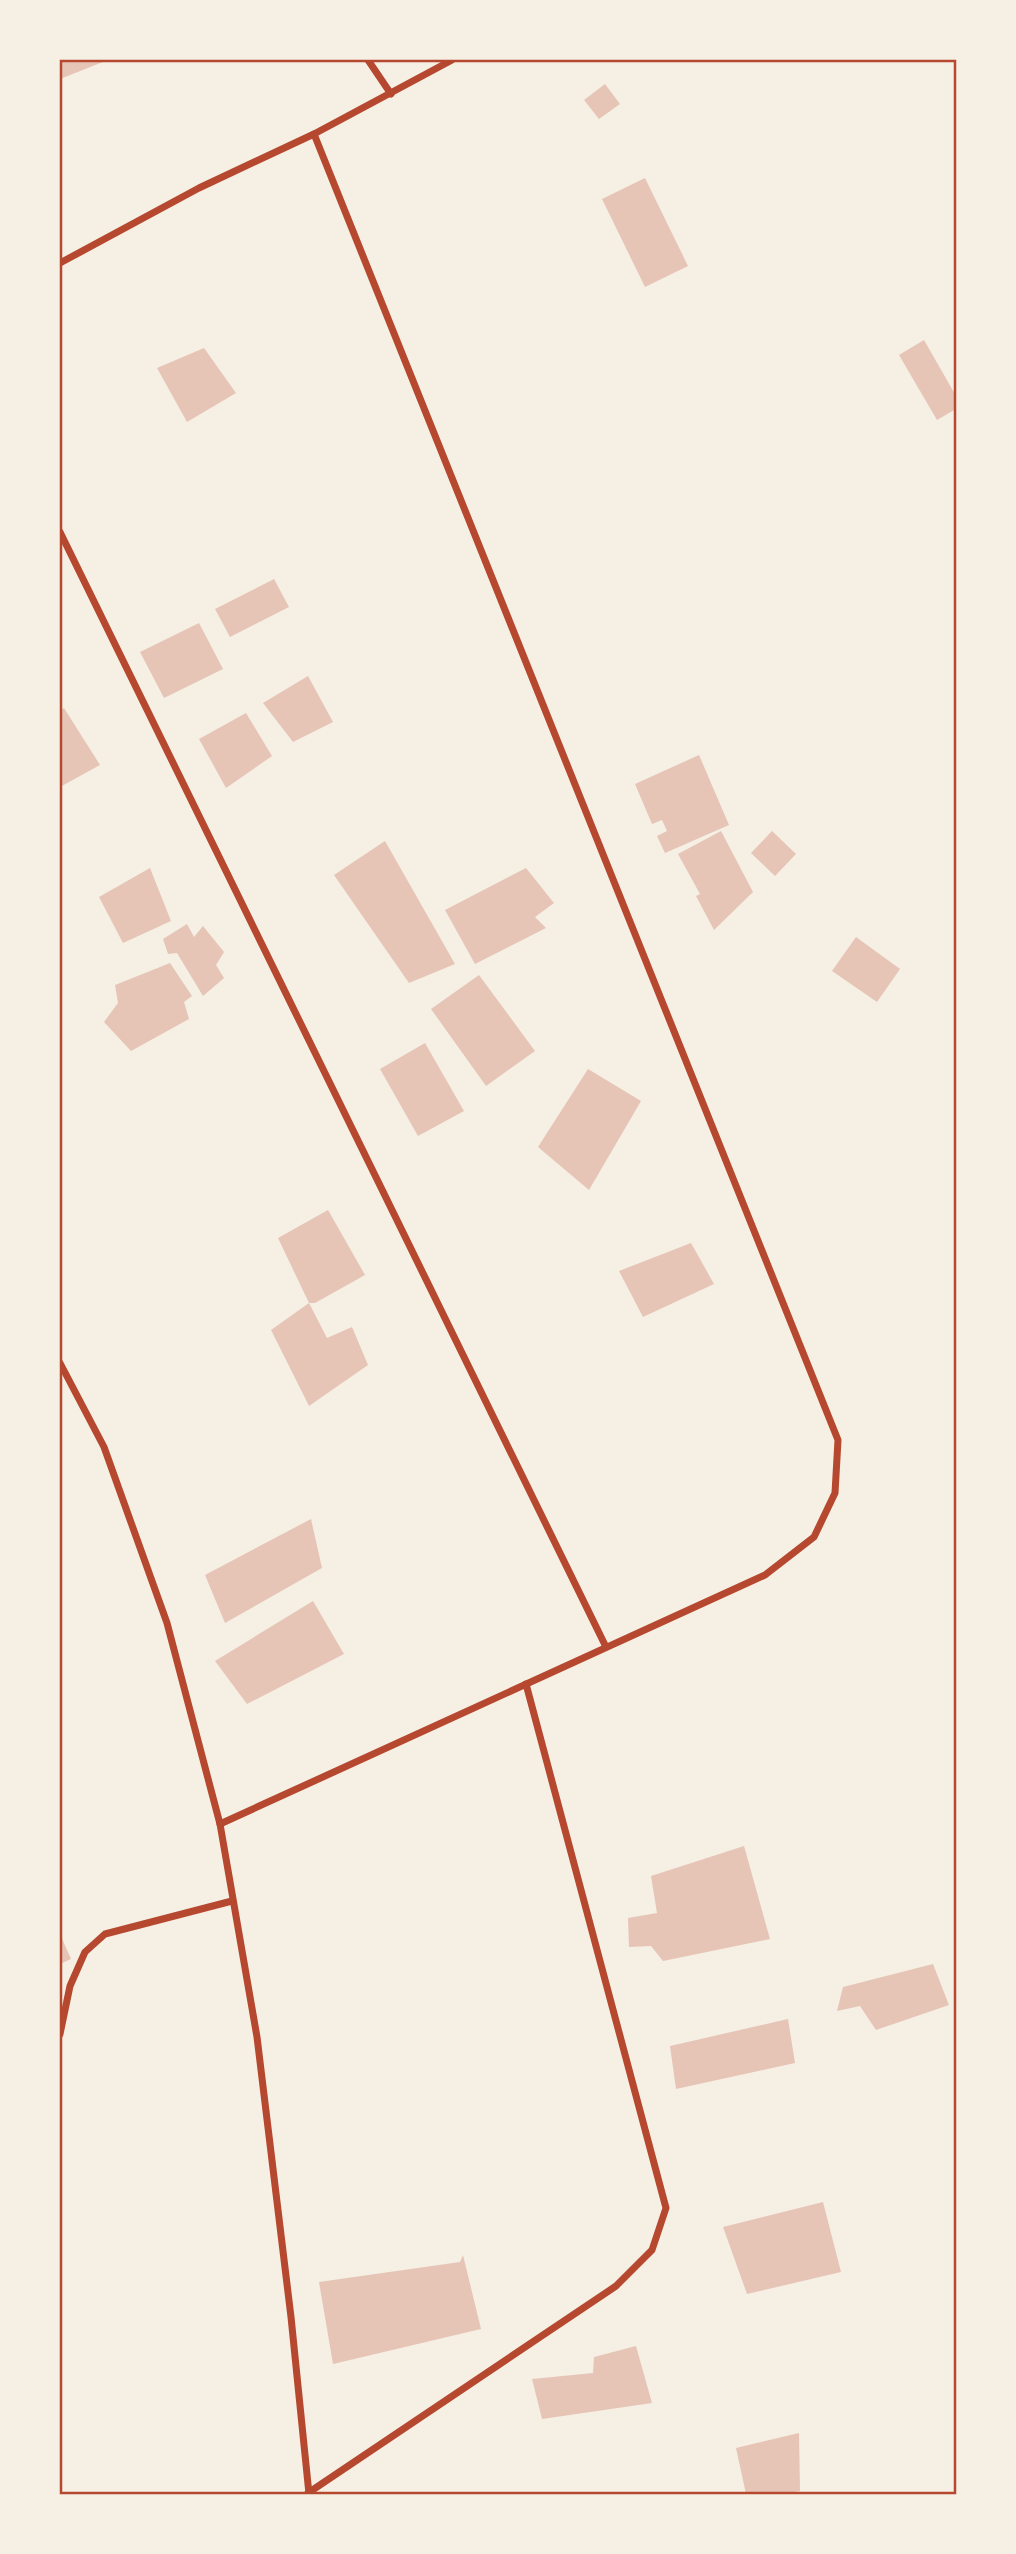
<svg xmlns="http://www.w3.org/2000/svg" width="1016" height="2554" font-family="Lora,serif">
  <rect width="100%" height="100%" fill="#f6efe4"/>
  <g fill="#e6c5b7">
    <path d="M 60,60 L 108,60 L 60,79 Z"/>
    <path d="M 605,84 L 620,104 L 599,119 L 584,100 Z"/>
    <path d="M 645,178 L 688,266 L 645,287 L 602,199 Z"/>
    <path d="M 924,340 L 956,396 L 956,409 L 937,420 L 899,355 Z"/>
    <path d="M 204,348 L 236,393 L 187,422 L 157,368 Z"/>
    <path d="M 274,579 L 289,607 L 230,637 L 215,609 Z"/>
    <path d="M 199,623 L 223,669 L 164,698 L 140,652 Z"/>
    <path d="M 308,676 L 333,722 L 293,742 L 263,703 Z"/>
    <path d="M 64,708 L 100,765 L 60,787 L 60,711 Z"/>
    <path d="M 246,713 L 272,756 L 226,788 L 199,739 Z"/>
    <path d="M 699,755 L 729,825 L 665,853 L 657,836 L 667,831 L 662,820 L 652,824 L 635,784 Z"/>
    <path d="M 721,831 L 753,892 L 714,930 L 696,896 L 700,894 L 678,854 Z"/>
    <path d="M 772,831 L 796,854 L 775,876 L 751,853 Z"/>
    <path d="M 385,841 L 455,964 L 409,983 L 334,875 Z"/>
    <path d="M 150,868 L 171,921 L 123,943 L 99,897 Z"/>
    <path d="M 526,868 L 554,903 L 535,917 L 546,928 L 475,964 L 445,910 Z"/>
    <path d="M 187,924 L 194,937 L 203,926 L 224,952 L 216,965 L 224,978 L 203,996 L 177,953 L 168,954 L 163,939 Z"/>
    <path d="M 856,937 L 900,969 L 877,1002 L 832,971 Z"/>
    <path d="M 170,963 L 192,996 L 184,1002 L 189,1019 L 131,1051 L 104,1022 L 118,1003 L 115,985 Z"/>
    <path d="M 479,975 L 535,1051 L 486,1086 L 431,1009 Z"/>
    <path d="M 425,1043 L 464,1111 L 418,1136 L 380,1069 Z"/>
    <path d="M 588,1069 L 641,1101 L 589,1190 L 538,1147 Z"/>
    <path d="M 328,1210 L 365,1275 L 315,1303 L 309,1303 L 327,1338 L 352,1327 L 368,1365 L 309,1406 L 271,1330 L 309,1303 L 278,1238 Z"/>
    <path d="M 691,1243 L 714,1284 L 643,1317 L 619,1271 Z"/>
    <path d="M 311,1519 L 322,1568 L 225,1623 L 205,1575 Z"/>
    <path d="M 313,1601 L 344,1654 L 247,1704 L 215,1661 Z"/>
    <path d="M 744,1846 L 770,1939 L 663,1961 L 651,1946 L 629,1947 L 628,1918 L 657,1913 L 651,1876 Z"/>
    <path d="M 60,1934 L 71,1959 L 60,1964 Z"/>
    <path d="M 933,1964 L 949,2005 L 876,2030 L 860,2006 L 837,2011 L 843,1987 Z"/>
    <path d="M 788,2019 L 795,2063 L 676,2089 L 670,2046 Z"/>
    <path d="M 823,2202 L 841,2272 L 747,2294 L 723,2227 Z"/>
    <path d="M 463,2255 L 481,2329 L 333,2364 L 319,2282 L 460,2262 Z"/>
    <path d="M 636,2346 L 652,2403 L 542,2419 L 532,2379 L 593,2373 L 594,2357 Z"/>
    <path d="M 799,2433 L 800,2491 L 783,2494 L 746,2494 L 736,2448 Z"/>
  </g>
  <g fill="none" stroke-linecap="round" stroke-linejoin="round">
    <g stroke="#b5482f" stroke-width="7">
      <path d="M 368,60 L 391,94"/>
      <path d="M 60,263 L 199,188 L 314,134 L 452,60"/>
      <path d="M 60,532 L 606,1647"/>
      <path d="M 60,1363 L 104,1447 L 167,1623 L 220,1824 L 257,2037 L 291,2317 L 309,2494"/>
      <path d="M 220,1824 L 765,1575 L 814,1537 L 835,1493 L 838,1440 L 314,134"/>
      <path d="M 60,2034 L 70,1986 L 85,1952 L 105,1934 L 232,1901"/>
      <path d="M 308,2493 L 616,2286 L 652,2250 L 666,2208 L 526,1684"/>
    </g>
  </g>
  <rect width="1016" height="2554" fill="none" stroke="#f6efe4" stroke-width="122"/>
  <rect x="61" y="61" width="894" height="2432" fill="none" stroke="#b5482f" stroke-width="2.5"/>
</svg>
